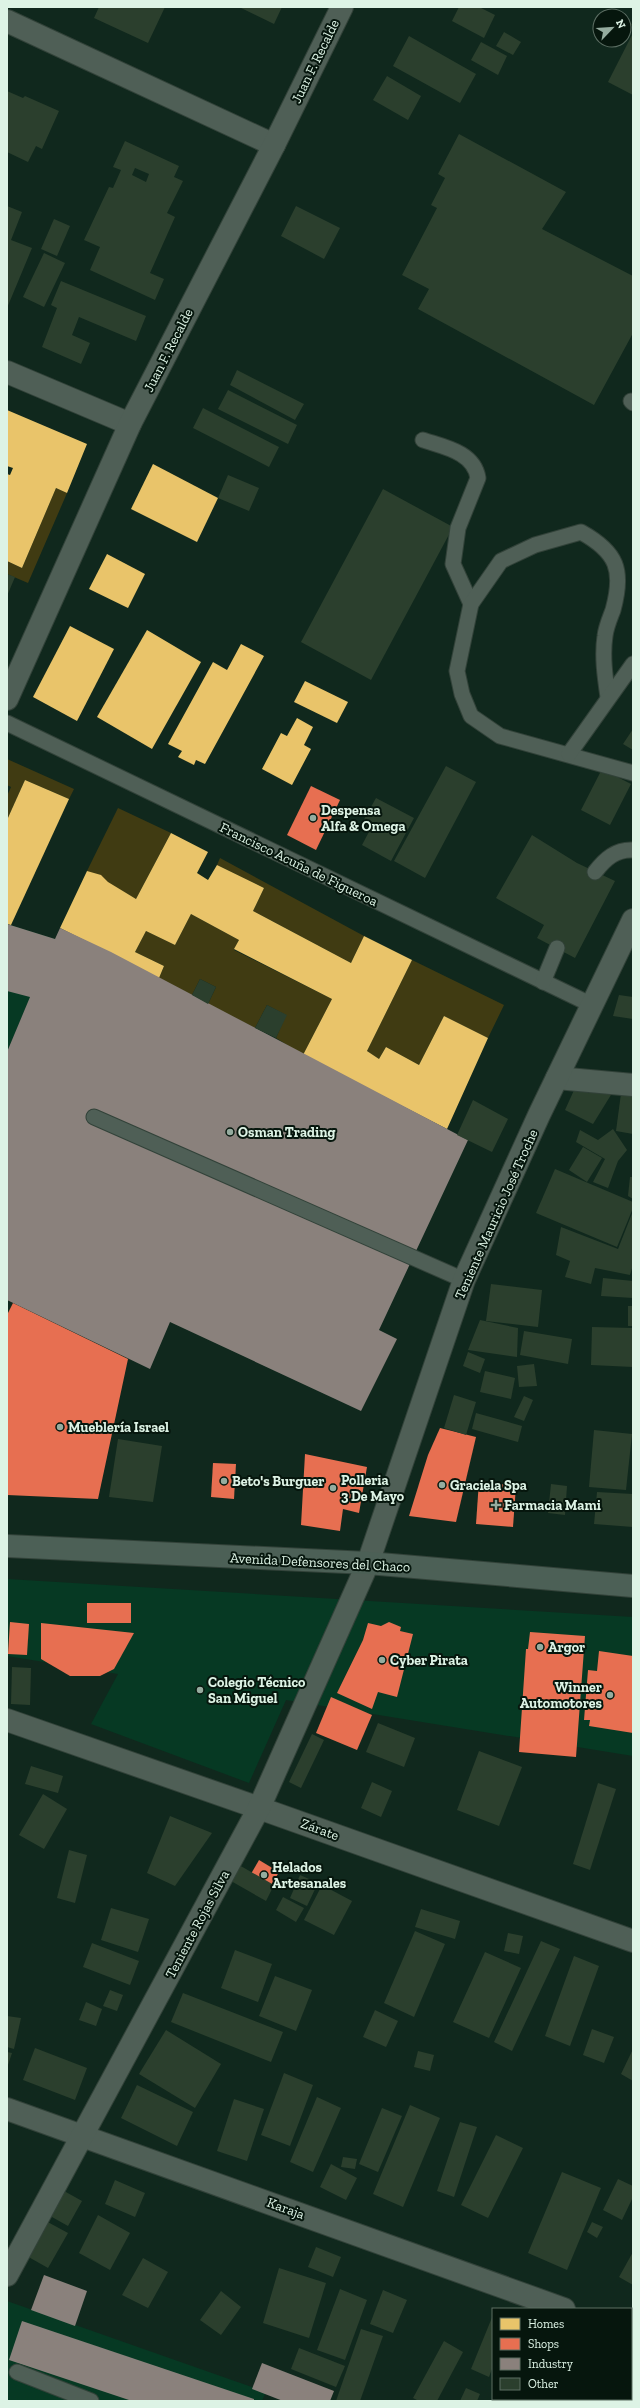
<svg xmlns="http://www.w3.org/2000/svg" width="640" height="2408" font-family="'Zilla Slab',serif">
  <rect width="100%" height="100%" fill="#10281d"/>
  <g fill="#063923">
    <path d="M 7,924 L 55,939 L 7,1052 Z"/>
    <path d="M 7,1579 L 633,1617 L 633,1756 L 286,1700 L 249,1783 L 91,1724 L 118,1674 L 7,1656 Z"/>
    <path d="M 7,2301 L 266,2392 L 262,2401 L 7,2401 Z"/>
  </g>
  <g fill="#403b12">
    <path d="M 56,488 L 67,493 L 28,583 L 7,574 L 7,561 L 22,568 Z"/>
    <path d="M 7,759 L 74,789 L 69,799 L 25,780 L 7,820 L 7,796 L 11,787 L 7,785 Z"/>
    <path d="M 118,808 L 171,833 L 136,899 L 87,871 Z"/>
    <path d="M 220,858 L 364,936 L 351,963 L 253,911 L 264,888 L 217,865 Z"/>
    <path d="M 191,914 L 239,940 L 234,950 L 332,999 L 303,1055 L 276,1038 L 286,1015 L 267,1005 L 255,1028 L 208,1004 L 216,987 L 200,979 L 192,995 L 159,978 L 164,966 L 135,952 L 146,931 L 175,945 Z"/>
    <path d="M 412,960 L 504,1005 L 488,1038 L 444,1016 L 419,1065 L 386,1047 L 379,1059 L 367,1051 Z"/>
  </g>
  <g fill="#e9c46a">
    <path d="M 7,410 L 87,444 L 67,493 L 56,488 L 22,568 L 7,561 L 7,474 L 10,475 L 13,468 L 7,466 Z"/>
    <path d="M 153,464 L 218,498 L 197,542 L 131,509 Z"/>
    <path d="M 107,554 L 145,574 L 128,608 L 89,589 Z"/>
    <path d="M 70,626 L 114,649 L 77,721 L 33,697 Z"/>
    <path d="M 147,630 L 201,662 L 152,749 L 97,717 Z"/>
    <path d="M 241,644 L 264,656 L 205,764 L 196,760 L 194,765 L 178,757 L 182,751 L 168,744 L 213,662 L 227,670 Z"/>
    <path d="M 305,681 L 348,702 L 337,723 L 294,702 Z"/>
    <path d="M 297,718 L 313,727 L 304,745 L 311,749 L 292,785 L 262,769 L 281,733 L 287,736 Z"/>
    <path d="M 25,780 L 69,799 L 11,925 L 7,924 L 7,820 Z"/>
    <path d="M 171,833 L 208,852 L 197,873 L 208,880 L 217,865 L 264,888 L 253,911 L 351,963 L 364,936 L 412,960 L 367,1051 L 379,1059 L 386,1047 L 419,1065 L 444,1016 L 488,1038 L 447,1129 L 303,1055 L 332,999 L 234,949 L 239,940 L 191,914 L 175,945 L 146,931 L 135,952 L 164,966 L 159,978 L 60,928 L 87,871 L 101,875 L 108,882 L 136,899 Z"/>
  </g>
  <g fill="#e76f51">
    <path d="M 311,786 L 340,800 L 316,850 L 287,835 Z"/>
    <path d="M 13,1303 L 128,1359 L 98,1499 L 7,1495 L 7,1315 Z"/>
    <path d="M 440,1428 L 476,1437 L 456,1522 L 409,1516 L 428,1455 Z"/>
    <path d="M 305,1454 L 367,1467 L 359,1513 L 343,1509 L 340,1531 L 301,1525 Z"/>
    <path d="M 213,1463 L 236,1464 L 234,1499 L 211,1497 Z"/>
    <path d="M 479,1481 L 516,1486 L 513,1527 L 476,1524 Z"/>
    <rect x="87" y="1603" width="44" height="20"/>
    <path d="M 10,1622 L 29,1624 L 27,1655 L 8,1654 Z"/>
    <path d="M 389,1622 L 401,1627 L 400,1631 L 413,1634 L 397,1697 L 378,1692 L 372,1709 L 337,1693 L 363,1640 L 368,1623 L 381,1626 Z"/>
    <path d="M 41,1623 L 134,1633 L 114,1669 L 100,1676 L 70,1676 L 41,1659 Z"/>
    <path d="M 530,1632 L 585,1636 L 576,1757 L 519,1752 L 526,1649 L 528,1649 Z"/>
    <path d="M 599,1651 L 633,1656 L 633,1733 L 589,1726 L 590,1720 L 584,1720 L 588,1670 L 597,1671 Z"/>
    <path d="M 331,1697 L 372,1715 L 357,1750 L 316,1733 Z"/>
    <path d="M 259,1860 L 279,1872 L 268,1891 L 248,1879 Z"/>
  </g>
  <g fill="#8a817c">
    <path d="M 7,924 L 55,939 L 60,928 L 111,952 L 468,1140 L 379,1330 L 397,1339 L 361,1411 L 170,1322 L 150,1369 L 7,1300 L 7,1052 L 30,997 L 7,991 Z"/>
    <path d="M 44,2275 L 87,2291 L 75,2326 L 31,2310 Z"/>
    <path d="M 22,2321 L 254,2399 L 254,2401 L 132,2401 L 9,2360 Z"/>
    <path d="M 262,2363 L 334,2391 L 330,2401 L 283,2401 L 252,2389 Z"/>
  </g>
  <g fill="#2b3f2d" fill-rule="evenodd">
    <path d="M 99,7 L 165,7 L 148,43 L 94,18 Z"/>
    <path d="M 239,7 L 282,7 L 274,24 Z"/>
    <path d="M 459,7 L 479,7 L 495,15 L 484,38 L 452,21 Z"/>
    <path d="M 624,20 L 632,24 L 621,46 L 610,40 L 624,40 Z"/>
    <path d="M 504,32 L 521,42 L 513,55 L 496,46 Z"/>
    <path d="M 633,33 L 633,95 L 608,82 Z"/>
    <path d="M 409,36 L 476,74 L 460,103 L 393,66 Z"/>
    <path d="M 481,42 L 507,56 L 498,75 L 471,60 Z"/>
    <path d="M 387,76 L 421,96 L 408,120 L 373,100 Z"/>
    <path d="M 7,91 L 23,98 L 25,96 L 59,111 L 42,149 L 36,146 L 28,162 L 7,152 Z"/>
    <path d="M 459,134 L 566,192 L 542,229 L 633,276 L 633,333 L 594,405 L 418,309 L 429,289 L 402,275 L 437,208 L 431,205 L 445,178 L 438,174 Z"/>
    <path d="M 125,141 L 179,166 L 174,177 L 183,181 L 167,213 L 175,217 L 150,273 L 164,279 L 155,300 L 90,270 L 100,247 L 84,240 L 109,187 L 113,188 L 121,170 L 113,167 ZM 135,168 L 149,174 L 146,182 L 132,175 Z"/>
    <path d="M 7,206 L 22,212 L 11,240 L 32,248 L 7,308 Z"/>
    <path d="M 296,206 L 340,228 L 324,259 L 281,236 Z"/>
    <path d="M 54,219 L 70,226 L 57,256 L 41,249 Z"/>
    <path d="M 44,253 L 65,263 L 44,307 L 23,297 Z"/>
    <path d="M 61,281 L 146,316 L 136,341 L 79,317 L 72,335 L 90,343 L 81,364 L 42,347 L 57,308 L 51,305 Z"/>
    <path d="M 237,370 L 304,404 L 295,420 L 230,385 Z"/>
    <path d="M 228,390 L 297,425 L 288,444 L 218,409 Z"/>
    <path d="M 203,408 L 279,447 L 269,467 L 193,428 Z"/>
    <path d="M 228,475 L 259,488 L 249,511 L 218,498 Z"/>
    <path d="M 383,489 L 453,527 L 371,680 L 301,642 Z"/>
    <path d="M 7,574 L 15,577 L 7,596 Z"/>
    <path d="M 633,729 L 633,750 L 623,744 Z"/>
    <path d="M 446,766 L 476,782 L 425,878 L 394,861 Z"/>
    <path d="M 602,769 L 631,784 L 610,825 L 581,810 Z"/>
    <path d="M 376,798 L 414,818 L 391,861 L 362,845 L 371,828 L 362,823 Z"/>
    <path d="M 532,835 L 577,863 L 615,881 L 575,958 L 537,938 L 544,925 L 496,898 Z"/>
    <path d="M 200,979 L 216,987 L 208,1004 L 192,995 Z"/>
    <path d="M 619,995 L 633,997 L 633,1019 L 613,1016 Z"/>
    <path d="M 267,1005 L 287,1015 L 276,1038 L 255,1028 Z"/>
    <path d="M 622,1086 L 633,1087 L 633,1134 L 616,1131 Z"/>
    <path d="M 575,1088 L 614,1090 L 593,1124 L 565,1110 Z"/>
    <path d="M 473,1100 L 508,1119 L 492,1152 L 457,1135 Z"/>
    <path d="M 613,1129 L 627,1150 L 618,1161 L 608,1188 L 593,1182 L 605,1159 L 576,1142 L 580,1130 L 598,1140 Z"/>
    <path d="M 583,1147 L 602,1158 L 587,1182 L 569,1170 Z"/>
    <path d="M 555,1169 L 633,1202 L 633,1208 L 617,1247 L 536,1213 Z"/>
    <path d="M 630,1177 L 633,1177 L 633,1199 L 628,1196 Z"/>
    <path d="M 633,1211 L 633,1265 L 630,1275 L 595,1268 L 591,1284 L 565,1277 L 570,1261 L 556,1255 L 561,1227 L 618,1249 Z"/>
    <path d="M 603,1278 L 633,1281 L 633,1298 L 601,1296 Z"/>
    <path d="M 491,1284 L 542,1290 L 538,1327 L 486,1321 Z"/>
    <rect x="628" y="1306" width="5" height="20"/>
    <path d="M 480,1320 L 518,1328 L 517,1357 L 468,1350 Z"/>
    <path d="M 592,1327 L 633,1328 L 633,1367 L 591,1365 Z"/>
    <path d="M 524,1331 L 572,1339 L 568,1364 L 520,1355 Z"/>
    <path d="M 468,1352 L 485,1359 L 480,1373 L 463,1366 Z"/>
    <path d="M 534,1364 L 537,1386 L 519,1387 L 517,1366 Z"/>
    <path d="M 485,1371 L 515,1378 L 511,1399 L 480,1392 Z"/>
    <path d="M 454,1395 L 476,1402 L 466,1435 L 444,1428 Z"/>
    <path d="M 524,1396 L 533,1400 L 524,1421 L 514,1417 Z"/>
    <path d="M 476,1413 L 522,1426 L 518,1442 L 472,1429 Z"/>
    <path d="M 594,1430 L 632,1434 L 626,1490 L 589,1487 Z"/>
    <path d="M 118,1439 L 162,1446 L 153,1502 L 109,1497 Z"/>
    <path d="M 551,1484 L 567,1486 L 565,1515 L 548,1513 Z"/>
    <path d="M 597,1492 L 633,1494 L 633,1527 L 594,1524 Z"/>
    <path d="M 12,1667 L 31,1668 L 30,1705 L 11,1704 Z"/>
    <path d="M 378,1723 L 415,1738 L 404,1767 L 366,1752 Z"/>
    <path d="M 312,1734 L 324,1740 L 301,1788 L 289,1782 Z"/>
    <path d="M 479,1751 L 522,1767 L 499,1826 L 457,1810 Z"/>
    <path d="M 31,1766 L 63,1776 L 58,1793 L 25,1784 Z"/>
    <path d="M 372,1782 L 392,1791 L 381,1817 L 361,1808 Z"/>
    <path d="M 598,1783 L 616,1789 L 590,1870 L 573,1864 Z"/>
    <path d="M 43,1794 L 67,1809 L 44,1849 L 19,1835 Z"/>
    <path d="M 170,1816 L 212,1833 L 175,1886 L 147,1873 Z"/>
    <path d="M 69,1850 L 87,1855 L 75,1903 L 57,1898 Z"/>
    <path d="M 239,1865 L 274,1885 L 266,1901 L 231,1881 Z"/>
    <path d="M 300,1875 L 318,1883 L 307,1906 L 290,1898 Z"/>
    <path d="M 322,1885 L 352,1901 L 334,1935 L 304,1920 Z"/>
    <path d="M 283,1897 L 304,1908 L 296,1922 L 276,1910 Z"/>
    <path d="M 111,1908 L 149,1919 L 138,1952 L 101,1940 Z"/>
    <path d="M 421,1909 L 460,1921 L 455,1939 L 415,1927 Z"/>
    <path d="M 415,1931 L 445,1944 L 414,2017 L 384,2003 Z"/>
    <path d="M 508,1933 L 523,1936 L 519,1954 L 504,1951 Z"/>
    <path d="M 541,1941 L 560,1949 L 512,2051 L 494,2042 Z"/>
    <path d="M 92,1943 L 139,1961 L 130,1985 L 83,1967 Z"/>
    <path d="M 235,1950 L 272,1964 L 258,2002 L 221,1988 Z"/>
    <path d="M 485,1952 L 521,1968 L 489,2038 L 453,2022 Z"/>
    <path d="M 574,1956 L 599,1966 L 570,2046 L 545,2036 Z"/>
    <path d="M 275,1976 L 312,1990 L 296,2031 L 259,2016 Z"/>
    <path d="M 110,1990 L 123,1995 L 117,2011 L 103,2006 Z"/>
    <path d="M 183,1993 L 283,2032 L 271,2062 L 171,2022 Z"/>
    <path d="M 86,2002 L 102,2009 L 96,2026 L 79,2020 Z"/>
    <path d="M 375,2010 L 398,2021 L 386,2047 L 363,2037 Z"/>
    <path d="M 7,2016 L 21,2018 L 14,2049 L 7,2047 Z"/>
    <path d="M 592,2029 L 614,2037 L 604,2063 L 583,2055 Z"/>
    <path d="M 166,2030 L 221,2064 L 195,2108 L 139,2074 Z"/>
    <path d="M 35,2048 L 87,2068 L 75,2100 L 23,2080 Z"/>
    <path d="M 633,2049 L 633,2081 L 621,2074 Z"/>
    <path d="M 418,2051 L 434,2055 L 430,2071 L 414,2067 Z"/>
    <path d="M 7,2052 L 12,2053 L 7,2068 Z"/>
    <path d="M 284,2073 L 313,2085 L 290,2146 L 261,2135 Z"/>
    <path d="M 137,2085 L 193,2112 L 177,2146 L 121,2118 Z"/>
    <path d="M 317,2097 L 341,2108 L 313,2172 L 290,2162 Z"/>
    <path d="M 234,2099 L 264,2109 L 247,2161 L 217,2151 Z"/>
    <path d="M 410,2105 L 440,2118 L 403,2207 L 373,2194 Z"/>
    <path d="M 382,2108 L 402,2116 L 378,2172 L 359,2164 Z"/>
    <path d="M 460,2122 L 477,2127 L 454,2197 L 437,2191 Z"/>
    <path d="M 496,2135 L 523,2148 L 488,2218 L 461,2205 Z"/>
    <path d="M 343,2157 L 357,2159 L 355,2169 L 341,2167 Z"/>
    <path d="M 331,2164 L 357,2178 L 346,2200 L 320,2187 Z"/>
    <path d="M 562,2172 L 601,2188 L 567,2270 L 528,2253 Z"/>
    <path d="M 618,2179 L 633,2186 L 633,2197 L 622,2220 L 603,2210 Z"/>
    <path d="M 115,2180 L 145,2193 L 135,2217 L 105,2204 Z"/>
    <path d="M 57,2187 L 82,2201 L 68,2226 L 43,2212 Z"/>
    <path d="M 98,2215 L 130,2233 L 110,2270 L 79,2253 Z"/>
    <path d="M 44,2220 L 68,2233 L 48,2268 L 25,2255 Z"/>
    <path d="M 592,2222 L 603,2227 L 597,2238 L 587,2232 Z"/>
    <path d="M 316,2247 L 341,2257 L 333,2277 L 308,2267 Z"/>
    <path d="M 633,2252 L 633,2285 L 619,2277 Z"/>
    <path d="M 143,2258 L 168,2272 L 148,2308 L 122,2295 Z"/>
    <path d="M 279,2268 L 326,2283 L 309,2338 L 263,2323 Z"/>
    <path d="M 340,2289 L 367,2300 L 345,2360 L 317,2350 Z"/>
    <path d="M 383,2290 L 407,2300 L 393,2333 L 370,2324 Z"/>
    <path d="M 221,2291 L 241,2307 L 221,2335 L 200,2320 Z"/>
    <path d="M 493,2315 L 493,2366 L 489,2377 L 471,2369 Z"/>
    <path d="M 361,2329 L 383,2336 L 360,2401 L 336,2401 Z"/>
    <path d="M 444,2341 L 463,2352 L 437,2401 L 419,2401 L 413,2398 Z"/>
    <path d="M 299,2348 L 345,2366 L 336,2387 L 291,2369 Z"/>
    <path d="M 466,2388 L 480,2394 L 477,2401 L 460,2401 Z"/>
    <path d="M 503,2399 L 536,2399 L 535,2401 L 506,2401 Z"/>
    <path d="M 556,2399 L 581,2399 L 580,2401 L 559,2401 Z"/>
  </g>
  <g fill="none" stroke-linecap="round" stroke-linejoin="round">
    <defs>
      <g id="service">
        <path d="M 631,401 L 633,403"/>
        <path d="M 423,440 C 444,447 474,452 478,478 L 458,528 L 453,564 L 471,604"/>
        <path d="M 608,697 C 605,677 602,656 605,636 C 606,627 610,618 613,610 C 624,570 617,552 581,532 L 535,545 L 501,561 L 471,604 L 457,671 L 462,694 L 471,716 L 500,736 L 633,773"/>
        <path d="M 7,723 L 592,1005"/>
        <path d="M 569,754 L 633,664"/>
        <path d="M 595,872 C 605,859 616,849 633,850"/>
        <path d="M 543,982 L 557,948"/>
        <path d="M 94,1117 L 464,1280"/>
        <path d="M 17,2372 L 91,2401"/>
      </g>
      <g id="minor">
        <path d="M 7,21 L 274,145"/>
        <path d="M 7,372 L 130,424"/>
        <path d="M 7,699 L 130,424 L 274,145 L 342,7"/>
        <path d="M 557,1078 L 633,1085"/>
        <path d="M 7,1720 L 259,1808 L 633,1941"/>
        <path d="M 7,2109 L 564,2309"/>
        <path d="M 7,2275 L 259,1808 L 368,1563"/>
        <path d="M 631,2333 L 633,2334"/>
        <path d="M 631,2360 L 633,2356"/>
        <path d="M 610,2401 L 611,2399"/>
      </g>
      <path id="tertiary" d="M 368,1563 L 464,1280 L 539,1115 L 633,920"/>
      <path id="primary" d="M 7,1546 L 368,1563 L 633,1586"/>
    </defs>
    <use href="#service" stroke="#324239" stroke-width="17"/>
    <use href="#minor" stroke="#324239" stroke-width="24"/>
    <use href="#tertiary" stroke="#324239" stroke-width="24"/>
    <use href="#primary" stroke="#324239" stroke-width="24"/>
    <use href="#service" stroke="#4f5f56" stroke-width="15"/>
    <use href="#minor" stroke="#4f5f56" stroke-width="22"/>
    <use href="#tertiary" stroke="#4f5f56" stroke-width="22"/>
    <use href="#primary" stroke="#4c6056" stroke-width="22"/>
  </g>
  <g fill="#95ac9f" stroke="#06160d" stroke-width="1.5">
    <circle cx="313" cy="818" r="4"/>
    <circle cx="230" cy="1132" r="4"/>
    <circle cx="60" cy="1427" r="4"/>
    <circle cx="224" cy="1481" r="4"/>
    <circle cx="442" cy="1485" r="4"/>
    <circle cx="333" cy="1488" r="4"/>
    <path d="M494 1499h4v4h4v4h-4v4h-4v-4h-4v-4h4z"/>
    <circle cx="540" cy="1647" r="4"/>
    <circle cx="382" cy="1660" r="4"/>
    <circle cx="200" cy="1690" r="4"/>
    <circle cx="610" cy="1695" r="4"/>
    <circle cx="264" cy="1875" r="4"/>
  </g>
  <g text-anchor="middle" stroke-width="4" stroke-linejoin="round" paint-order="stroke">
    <g font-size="14" fill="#ddf3e5" stroke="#06160d">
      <text transform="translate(315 61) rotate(-64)" y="5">Juan F. Recalde</text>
      <text transform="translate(168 350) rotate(-63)" y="5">Juan F. Recalde</text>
      <text transform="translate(299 864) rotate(26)" y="5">Francisco Acuña de Figueroa</text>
      <text transform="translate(496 1214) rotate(-66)" y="5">Teniente Mauricio José Troche</text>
      <text transform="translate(320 1562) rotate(3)" y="5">Avenida Defensores del Chaco</text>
      <text transform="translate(320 1829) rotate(20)" y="5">Zárate</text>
      <text transform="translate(197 1924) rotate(-62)" y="5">Teniente Rojas Silva</text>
      <text transform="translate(286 2208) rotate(20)" y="5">Karaja</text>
    </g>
    <g font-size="14" font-weight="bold" fill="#ddf3e5" stroke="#06160d" text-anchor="start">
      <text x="321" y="815">Despensa<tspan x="321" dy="16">Alfa &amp; Omega</tspan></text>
      <text x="238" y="1137">Osman Trading</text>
      <text x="68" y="1432">Mueblería Israel</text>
      <text x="341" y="1485">Polleria<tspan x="341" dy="16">3 De Mayo</tspan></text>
      <text x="232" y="1486">Beto's Burguer</text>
      <text x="450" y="1490">Graciela Spa</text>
      <text x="504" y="1510">Farmacia Mami</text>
      <text x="548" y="1652">Argor</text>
      <text x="390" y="1665">Cyber Pirata</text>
      <text x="208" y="1687">Colegio Técnico<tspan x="208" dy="16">San Miguel</tspan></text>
      <text x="602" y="1692" text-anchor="end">Winner<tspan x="602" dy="16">Automotores</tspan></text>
      <text x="272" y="1872">Helados<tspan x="272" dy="16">Artesanales</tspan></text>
    </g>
  </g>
  <rect width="640" height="2408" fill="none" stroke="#ddf3e5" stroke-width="16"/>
  <rect x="492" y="2308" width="140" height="92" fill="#06160d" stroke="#5c6e63"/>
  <rect x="500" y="2318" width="20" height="12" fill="#e9c46a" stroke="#5c6e63"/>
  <text x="528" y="2328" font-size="12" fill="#ddf3e5">Homes</text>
  <rect x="500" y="2338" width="20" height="12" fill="#e76f51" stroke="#5c6e63"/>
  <text x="528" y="2348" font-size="12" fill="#ddf3e5">Shops</text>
  <rect x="500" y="2358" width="20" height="12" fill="#8a817c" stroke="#5c6e63"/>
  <text x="528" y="2368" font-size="12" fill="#ddf3e5">Industry</text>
  <rect x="500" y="2378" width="20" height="12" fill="#2b3f2d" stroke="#5c6e63"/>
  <text x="528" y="2388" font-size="12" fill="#ddf3e5">Other</text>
  <g transform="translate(612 28) rotate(65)"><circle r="19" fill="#06160d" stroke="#5c6e63"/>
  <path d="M0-3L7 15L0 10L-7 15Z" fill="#95ac9f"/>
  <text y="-6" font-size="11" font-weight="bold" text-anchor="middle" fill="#ddf3e5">N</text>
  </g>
</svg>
